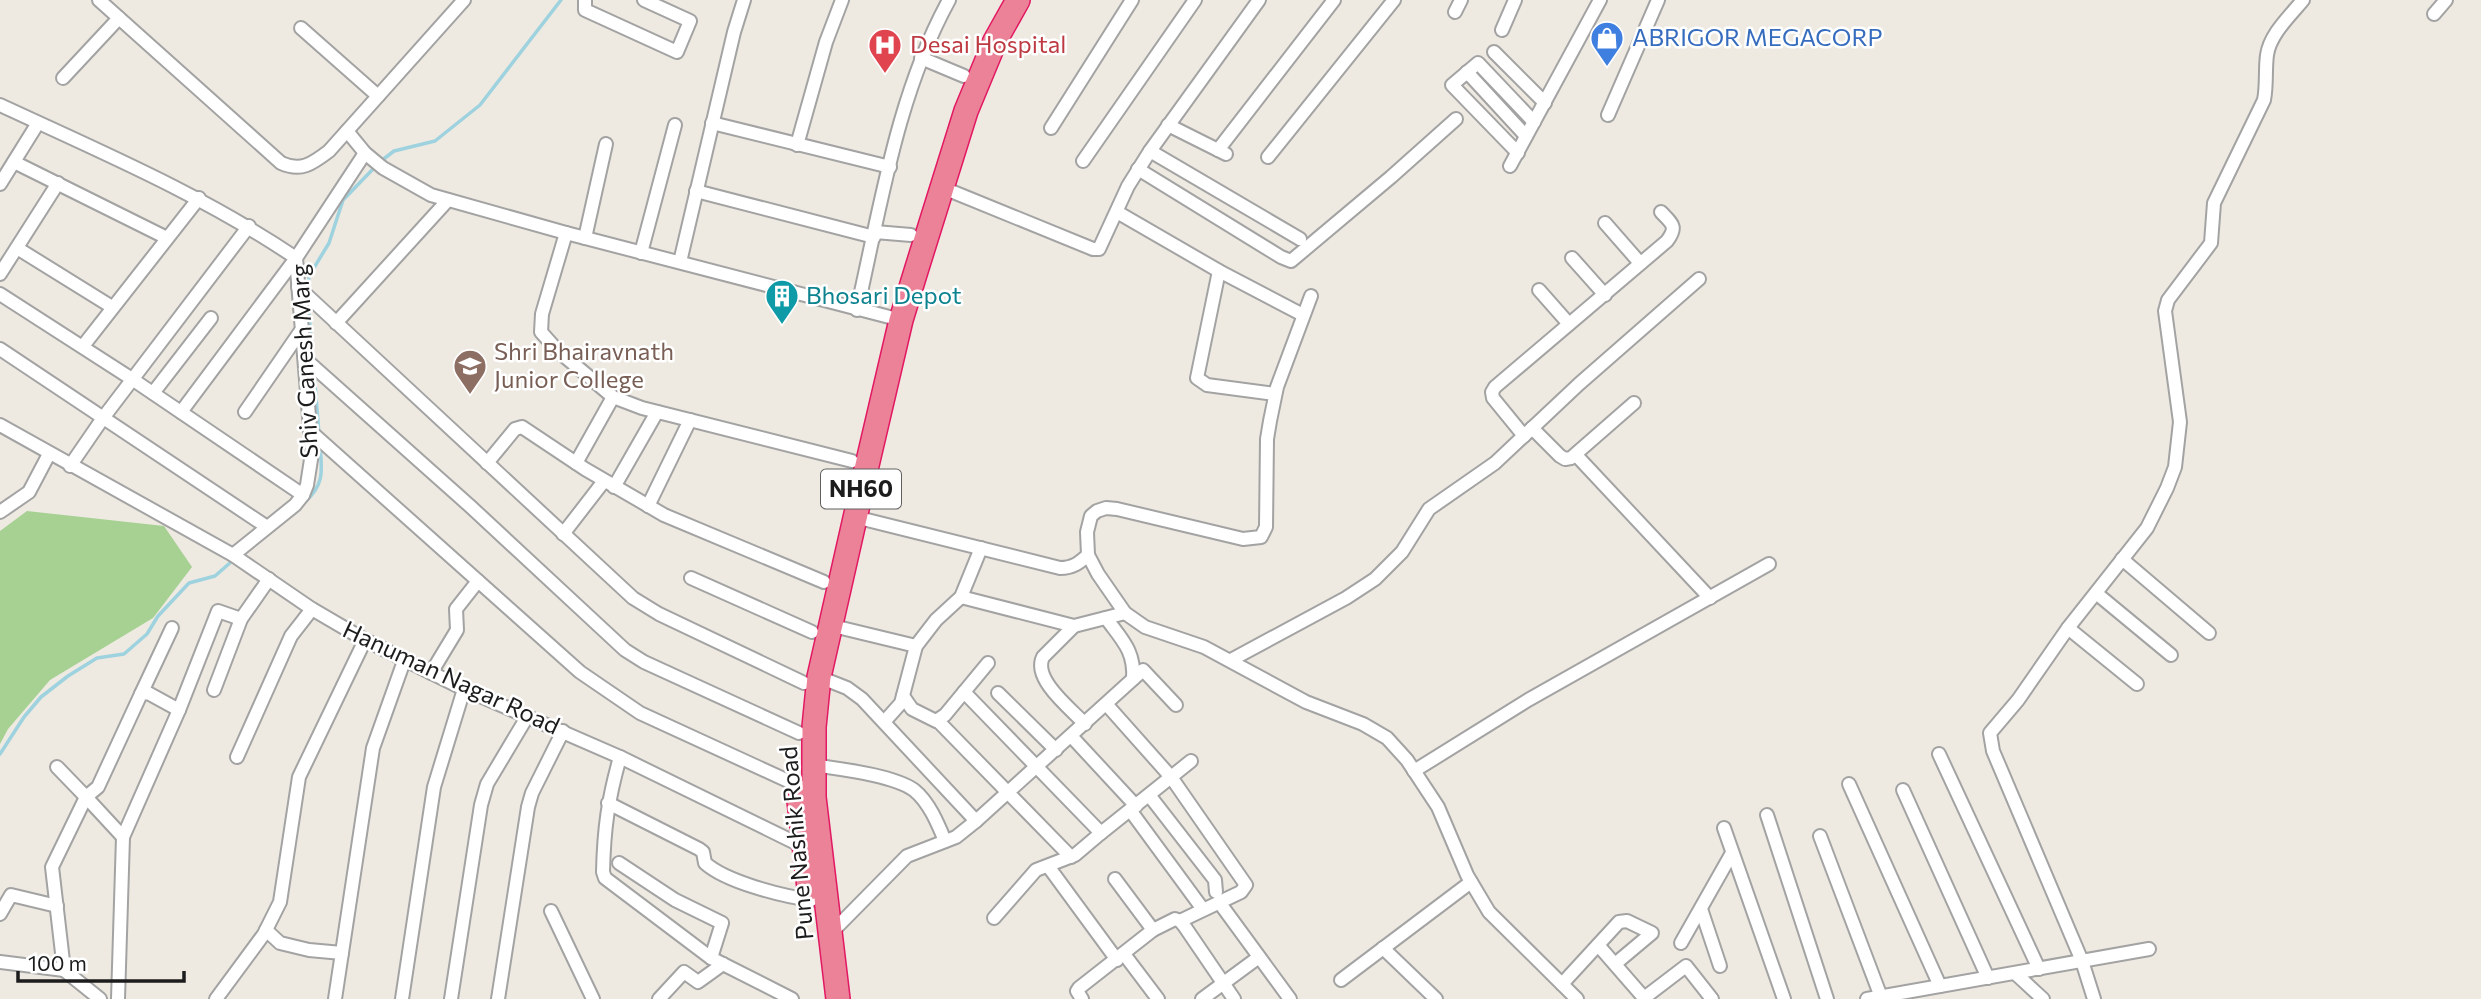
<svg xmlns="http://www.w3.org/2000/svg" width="2481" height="999" font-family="Commissioner,sans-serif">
  <rect width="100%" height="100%" fill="#eeeae1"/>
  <path fill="#a6d193" d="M 27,511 L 164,526 L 192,567 L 153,618 L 50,680 L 8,729 L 0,744 L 0,531 Z"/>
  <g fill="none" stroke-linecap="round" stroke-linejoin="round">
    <g stroke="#9ed2df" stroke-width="3.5">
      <path d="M 381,161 L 394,151 L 435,141 L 480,105 L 561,0"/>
      <path d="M 308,291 L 309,276 L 329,243 L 343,200 L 375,167"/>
      <path d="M 308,303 L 313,361"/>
      <path d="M 314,372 L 319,434"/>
      <path d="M 305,502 C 325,484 322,470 320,446"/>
      <path d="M 0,754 L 24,717 L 41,697 L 68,676 L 97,658 L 124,654 L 147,634 L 158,616 L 189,583 L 215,576 L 231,562"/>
    </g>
    <defs>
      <g id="street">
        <path d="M 99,0 L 281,163 C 301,172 312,164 329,151 L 464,0"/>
        <path d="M 585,0 L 585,10 L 677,52 L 690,21 L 644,0"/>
        <path d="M 1455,12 L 1461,0"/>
        <path d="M 2434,14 L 2446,0"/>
        <path d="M 301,28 L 378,96"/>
        <path d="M 1502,30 L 1515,0"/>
        <path d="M 1494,52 L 1545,103"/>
        <path d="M 921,58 L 964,76"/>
        <path d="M 1467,72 L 1526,136"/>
        <path d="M 63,78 L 119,18"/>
        <path d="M 0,105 C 101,152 203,195 296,258 L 181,412"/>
        <path d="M 1608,115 L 1658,0"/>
        <path d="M 712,123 L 890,167"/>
        <path d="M 1168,125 L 1226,154"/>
        <path d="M 1051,128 L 1132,0"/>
        <path d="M 347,131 L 365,153 L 383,168 L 431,195 L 566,233 L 901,320"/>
        <path d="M 797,145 L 826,42 L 842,0"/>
        <path d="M 1218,150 L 1334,0"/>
        <path d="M 1150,151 L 1300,239"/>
        <path d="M 1518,153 L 1452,85 L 1478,63 L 1534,122"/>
        <path d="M 1268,157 L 1394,0"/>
        <path d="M 1083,161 L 1195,0"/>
        <path d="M 14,162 L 167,238"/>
        <path d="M 1510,166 L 1600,0"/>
        <path d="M 1138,169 L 1281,257 L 1291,261 L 1391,177 L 1456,119"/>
        <path d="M 0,184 L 38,123"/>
        <path d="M 941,187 L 1093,249 L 1099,249 L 1128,186 L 1150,151 L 1259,0"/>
        <path d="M 696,191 L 874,237"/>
        <path d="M 1117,212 L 1219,271 L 1303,315"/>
        <path d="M 1605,223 L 1640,263"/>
        <path d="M 875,232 L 911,235"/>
        <path d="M 566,233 L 542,314 L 541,332 L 557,350 L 613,397 L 642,408 L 852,461"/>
        <path d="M 585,238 L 606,144"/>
        <path d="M 17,248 L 112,307"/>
        <path d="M 641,253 L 675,125"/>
        <path d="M 1572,258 L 1605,295"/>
        <path d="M 680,262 L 734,32 L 744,0"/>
        <path d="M 1219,271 L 1197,378 L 1207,385 L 1275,394"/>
        <path d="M 0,274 L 58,183"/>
        <path d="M 298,287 L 633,598 L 659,614 L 804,683"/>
        <path d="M 1539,290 L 1569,324"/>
        <path d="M 0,294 L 132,379 L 303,495"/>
        <path d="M 1311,296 L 1277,387 L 1270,421 L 1267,439 L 1266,527 L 1261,537 L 1243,539 L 1117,509 L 1106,508 L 1097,511 L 1091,516 L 1087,532 L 1088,555 L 1098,574 L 1125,613 L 1145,627 L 1204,647 L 1306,702 L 1363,724 L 1387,738 L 1407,760 L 1438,807 L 1467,875 L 1489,912 L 1577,999"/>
        <path d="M 857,310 C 881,205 897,95 949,0"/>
        <path d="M 336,323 L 448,200"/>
        <path d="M 83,346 L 199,198"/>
        <path d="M 0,349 L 267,527"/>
        <path d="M 305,359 L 471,507 L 625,650 L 644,662 L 799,733"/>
        <path d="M 153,393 L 211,318"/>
        <path d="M 245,412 L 300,332"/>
        <path d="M 0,425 L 233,555 L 312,609 L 365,640 L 464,689 L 620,757 L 804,847"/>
        <path d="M 1532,428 L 1560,456 L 1565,459 L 1571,458 L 1634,403"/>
        <path d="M 310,431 L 580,672 L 640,713 L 799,786"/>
        <path d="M 1524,436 L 1493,398 L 1492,392 L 1495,387 L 1667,241 C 1678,226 1672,224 1661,212"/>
        <path d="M 1576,455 L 1710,598"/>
        <path d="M 487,463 L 515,429 L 522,427 L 585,469 L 664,515 L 824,582"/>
        <path d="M 576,463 L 613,397"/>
        <path d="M 70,466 L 103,418 L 249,226"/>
        <path d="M 614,487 L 657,412"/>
        <path d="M 648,506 L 690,420"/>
        <path d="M 0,512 L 29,492 L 49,454"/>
        <path d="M 855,517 L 1060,568 C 1073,568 1079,563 1088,555"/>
        <path d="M 563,534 L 604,481"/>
        <path d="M 233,555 L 295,505 L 303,495 L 307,485 L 312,453 L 296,258 L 365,153"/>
        <path d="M 2122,559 L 2209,633"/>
        <path d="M 691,578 L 812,632"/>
        <path d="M 2096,593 L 2171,655"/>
        <path d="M 961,597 L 1074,626 L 1125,613"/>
        <path d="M 1106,618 C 1122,640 1135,651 1133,679"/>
        <path d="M 829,625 L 916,646"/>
        <path d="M 1074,626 L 1043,657 C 1032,679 1071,709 1085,724"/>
        <path d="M 2068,628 L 2137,684"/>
        <path d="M 1231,660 L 1346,598 L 1375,579 L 1402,552 L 1429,509 L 1495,463 L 1579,384 L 1699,279"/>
        <path d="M 431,673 L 457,630 L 456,609 L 478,581"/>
        <path d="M 819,677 L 847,688 L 862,699 L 976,821 L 1143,670 L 1176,705"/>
        <path d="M 214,690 L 241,619 L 269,579"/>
        <path d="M 964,692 L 1101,833 L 1191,761"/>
        <path d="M 998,693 L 1056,750"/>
        <path d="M 141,694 L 172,628"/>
        <path d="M 903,696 L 912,709 L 936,721 L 945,715 L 988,663"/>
        <path d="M 1107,705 L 1171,777 L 1246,885 L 1241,892 L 1180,921"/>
        <path d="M 937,720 L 1071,857"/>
        <path d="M 884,722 L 901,703 L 916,646 L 936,620 L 961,597 L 981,548"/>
        <path d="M 1072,737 L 1136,806"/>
        <path d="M 1939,754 L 2039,969"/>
        <path d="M 237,757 L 291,636 L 312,609"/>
        <path d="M 620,757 C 608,800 604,828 603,872 L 605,878 L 711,958 L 792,999"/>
        <path d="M 813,765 C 839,769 893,775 914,790 C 929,802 938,824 945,841"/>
        <path d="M 57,767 L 86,797 L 98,787 L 141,694 L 148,693 L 179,710"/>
        <path d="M 1414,771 L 1528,700 L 1769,564"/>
        <path d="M 1849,784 L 1940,986"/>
        <path d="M 1903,790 L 1988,978"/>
        <path d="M 1149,795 L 1215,880 L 1216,892"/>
        <path d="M 608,803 L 699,849 L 703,852 L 705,863 C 726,882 782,896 811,900"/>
        <path d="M 1130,810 L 1202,908"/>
        <path d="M 1767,815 L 1827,999"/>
        <path d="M 1724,828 L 1784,999"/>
        <path d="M 1820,836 L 1881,997"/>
        <path d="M 619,863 L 675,900 L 722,923 L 711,958"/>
        <path d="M 1048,866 L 1117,960"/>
        <path d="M 1115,879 L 1153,930"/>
        <path d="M 1219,902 L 1290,999"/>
        <path d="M 1701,909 L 1720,966"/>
        <path d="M 551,911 L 593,999"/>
        <path d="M 0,914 L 11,895 L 57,906"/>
        <path d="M 994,918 L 1036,870 L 1075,855 L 1101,833"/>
        <path d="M 266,930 L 280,943 L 309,950 L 342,953"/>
        <path d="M 830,934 L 907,856 L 956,837 L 976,821"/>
        <path d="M 1681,943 L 1732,853"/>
        <path d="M 1598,945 L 1645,999"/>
        <path d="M 1383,948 L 1436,999"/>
        <path d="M 1124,954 L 1158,999"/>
        <path d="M 0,962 L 64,970"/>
        <path d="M 2016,974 L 2043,999"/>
        <path d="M 1341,980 L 1471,882"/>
        <path d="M 1562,984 L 1619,922 L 1627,921 L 1652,933 L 1615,964"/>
        <path d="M 1644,998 L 1686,966 L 1712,999"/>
        <path d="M 100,999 L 64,970 L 52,867 L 86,797 L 123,837"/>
        <path d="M 118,999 L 123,837 L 179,710 L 218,611 L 241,619"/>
        <path d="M 216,999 L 264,934 L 280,902 L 299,777 L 365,640"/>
        <path d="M 335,999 L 373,748 L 404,661"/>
        <path d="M 402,999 L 434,787 L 464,689"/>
        <path d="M 451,999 L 481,805 L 487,784 L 527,717"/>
        <path d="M 498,999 L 528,807 L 532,793 L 563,731"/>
        <path d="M 659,999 L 684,972 L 698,982 L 723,964"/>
        <path d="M 1082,999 L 1077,991 L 1079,988 L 1153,930 L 1175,919 L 1180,921 L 1185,927 L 1234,999"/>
        <path d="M 1202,999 L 1259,957"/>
        <path d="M 1867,999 L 2149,949"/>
        <path d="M 2094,999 L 2082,961 L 1993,751 L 1990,733 L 2018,700 L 2068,628 L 2147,528 L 2167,488 L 2175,467 L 2180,422 L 2165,311 L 2168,300 L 2211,243 L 2214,203 L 2264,100 C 2267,85 2265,70 2267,55 C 2270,34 2290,16 2303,0"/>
      </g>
      <g id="highway">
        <path d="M 799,801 L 809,888"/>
        <path d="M 838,999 L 814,797 L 814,727 L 819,677 L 865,474 L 901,320 L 916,271 L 966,111 L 995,41 L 1018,0"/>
      </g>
    </defs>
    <use href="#street" stroke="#a3a3a3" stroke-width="16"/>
    <use href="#highway" stroke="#e21862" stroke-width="26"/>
    <use href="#street" stroke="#fff" stroke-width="12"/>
    <use href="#highway" stroke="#ec8298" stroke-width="23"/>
  </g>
  <defs>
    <symbol id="shop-pin" viewBox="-11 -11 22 30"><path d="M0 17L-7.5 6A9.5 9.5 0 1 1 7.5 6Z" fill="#3f7fe0" stroke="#fff"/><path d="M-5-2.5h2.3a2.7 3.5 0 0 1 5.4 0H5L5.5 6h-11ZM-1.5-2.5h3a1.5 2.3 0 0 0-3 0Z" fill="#fff"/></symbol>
    <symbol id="hospital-pin" viewBox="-11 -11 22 30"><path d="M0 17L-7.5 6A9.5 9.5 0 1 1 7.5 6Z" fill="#e0444e" stroke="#fff"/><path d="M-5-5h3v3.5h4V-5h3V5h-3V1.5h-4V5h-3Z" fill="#fff"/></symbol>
    <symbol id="building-pin" viewBox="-11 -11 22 30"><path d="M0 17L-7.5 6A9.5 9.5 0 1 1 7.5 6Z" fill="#0f9aa8" stroke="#fff"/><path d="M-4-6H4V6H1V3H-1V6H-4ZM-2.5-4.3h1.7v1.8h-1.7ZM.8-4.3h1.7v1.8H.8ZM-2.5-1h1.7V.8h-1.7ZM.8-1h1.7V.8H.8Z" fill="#fff"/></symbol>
    <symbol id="university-pin" viewBox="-11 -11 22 30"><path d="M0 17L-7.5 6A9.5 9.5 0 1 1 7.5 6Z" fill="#8d6e63" stroke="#fff"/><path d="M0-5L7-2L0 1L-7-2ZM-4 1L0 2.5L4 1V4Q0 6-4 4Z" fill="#fff"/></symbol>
  </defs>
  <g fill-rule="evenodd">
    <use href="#shop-pin" x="1588" y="19" width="38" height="52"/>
    <use href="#hospital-pin" x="866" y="26" width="38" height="52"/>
    <use href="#building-pin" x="763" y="277" width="38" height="52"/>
    <use href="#university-pin" x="451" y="347" width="38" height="52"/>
  </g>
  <g text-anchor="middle" stroke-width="5" stroke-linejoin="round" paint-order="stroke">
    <rect fill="#fff" stroke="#606060" stroke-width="2" x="821" y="469.5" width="80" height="39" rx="5"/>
    <g font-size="23" font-weight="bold" fill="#1c1c1c">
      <text x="861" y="497">NH60</text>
    </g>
    <g font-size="24" fill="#366cbe" stroke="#fff" text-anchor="start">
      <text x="1632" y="46">ABRIGOR MEGACORP</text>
    </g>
    <g font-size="24" fill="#be3a42" stroke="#fff" text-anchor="start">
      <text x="910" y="53">Desai Hospital</text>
    </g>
    <g font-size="24" fill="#0d838f" stroke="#fff" text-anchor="start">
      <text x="806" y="304">Bhosari Depot</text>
    </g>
    <g font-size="24" fill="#785e54" stroke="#fff" text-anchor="start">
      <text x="494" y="360">Shri Bhairavnath<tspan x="494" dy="28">Junior College</tspan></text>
    </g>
    <g font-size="24" fill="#1c1c1c" stroke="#fff">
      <text transform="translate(305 361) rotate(-93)" y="8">Shiv Ganesh Marg</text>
      <text transform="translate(451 678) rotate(25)" y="8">Hanuman Nagar Road</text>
      <text transform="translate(797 843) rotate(-95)" y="8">Pune Nashik Road</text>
    </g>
  </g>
  <path d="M18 971v10h166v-10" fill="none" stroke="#1c1c1c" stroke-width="3.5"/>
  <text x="28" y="971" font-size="21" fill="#1c1c1c" stroke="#ffffff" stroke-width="5" paint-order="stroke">100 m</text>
</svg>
